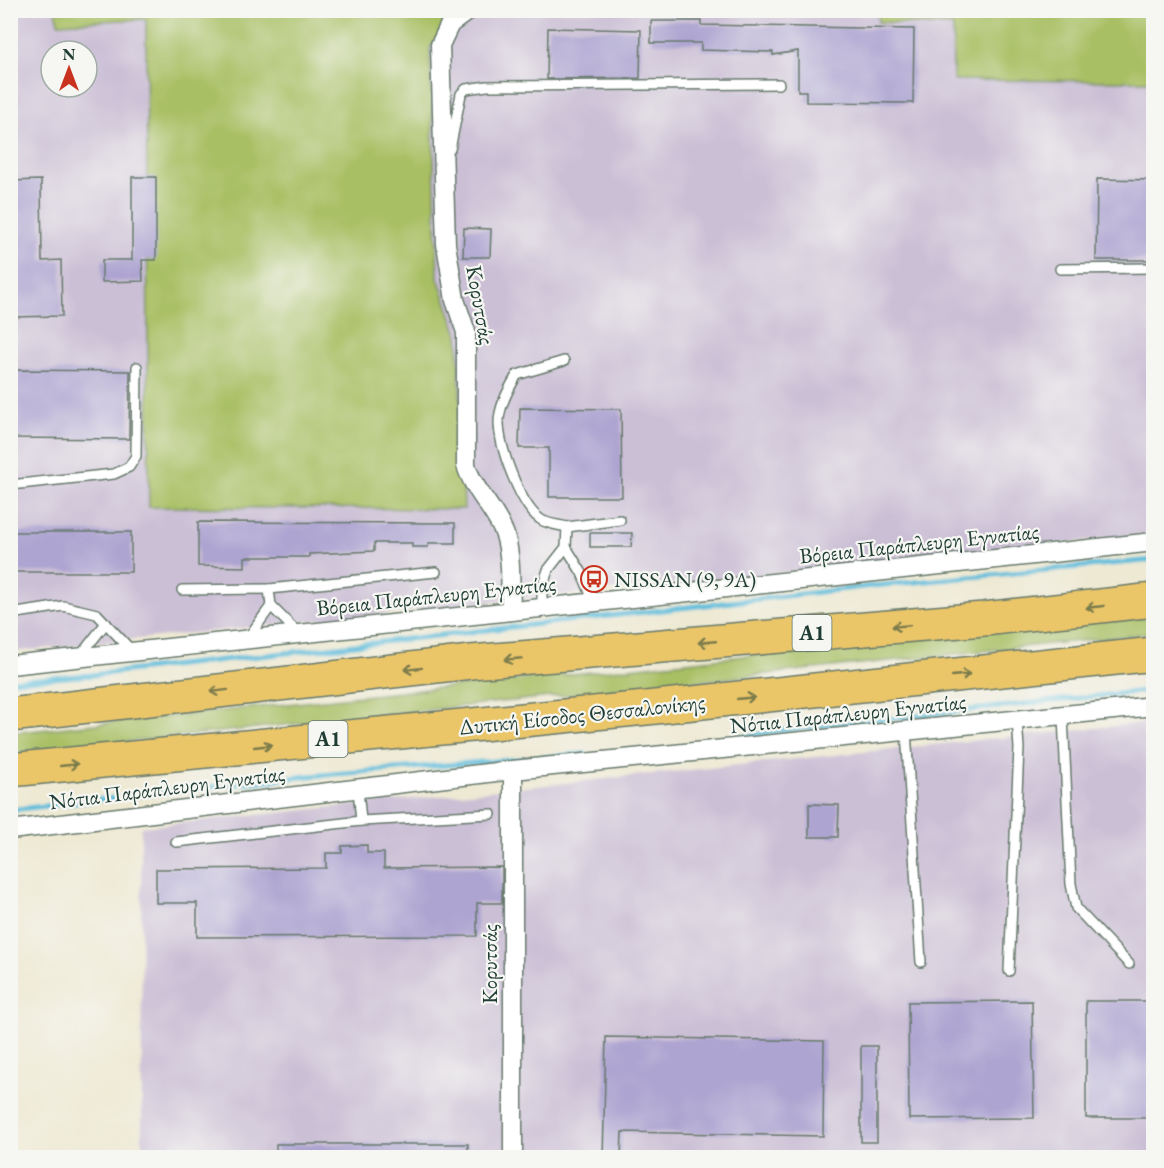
<svg xmlns="http://www.w3.org/2000/svg" width="1164" height="1168" font-family="'EB Garamond',serif">
  <rect width="100%" height="100%" fill="#f6f6f2"/>
  <filter id="ink" filterUnits="userSpaceOnUse"><feTurbulence type="fractalNoise" baseFrequency=".0167" numOctaves="2"/><feDisplacementMap in="SourceGraphic" scale="12" xChannelSelector="R" yChannelSelector="G"/><feConvolveMatrix kernelMatrix="1 2 1 2 8 2 1 2 1" color-interpolation-filters="sRGB"/></filter>
  <filter id="wash" filterUnits="userSpaceOnUse"><feTurbulence type="fractalNoise" baseFrequency=".008" numOctaves="4" result="noise"/><feDisplacementMap in="SourceGraphic" scale="24" xChannelSelector="R" yChannelSelector="G"/><feGaussianBlur stdDeviation="1.35" result="paint"/><feColorMatrix in="noise" values="0 0 0 0 0 0 0 0 0 0 0 0 0 0 0 0 0 1.4 0 .05"/><feComposite in="paint" operator="in"/></filter>
  <g filter="url(#wash)">
    <rect width="100%" height="100%" fill="#eee9d3"/>
    <g fill="#cbbfd5" fill-rule="evenodd">
      <path d="M 10,11 L 56,11 L 58,23 L 146,19 L 149,506 L 458,336 L 438,278 L 430,48 L 456,11 L 878,11 L 879,22 L 954,26 L 953,80 L 1153,81 L 1153,534 L 11,652 ZM 51,51 L 87,51 L 87,87 L 51,87 Z"/>
      <path d="M 1153,722 L 1153,1157 L 142,1157 L 141,827 Z"/>
    </g>
    <g fill="#a8bf64" stroke="#647e4c" stroke-width="1.5">
      <path d="M 56,11 L 456,11 L 430,48 L 438,278 L 458,335 L 464,509 L 149,507 L 146,19 L 58,23 Z"/>
      <path d="M 878,11 L 1153,11 L 1153,81 L 953,80 L 953,26 L 878,22 Z"/>
      <path d="M 1153,613 L 1153,633 L 11,754 L 11,733 Z"/>
    </g>
    <g fill="none" stroke-linecap="round" stroke-linejoin="round">
      <g stroke="#5ebddc" stroke-width="5">
        <path d="M 10,681 L 92,675 L 872,586 L 1154,560"/>
        <path d="M 717,741 L 785,730 L 1154,690"/>
        <path d="M 10,810 L 309,776 L 585,754"/>
      </g>
    </g>
    <g id="blocks">
      <g fill="#ada4d1">
        <path d="M 651,21 L 701,21 L 701,25 L 914,29 L 913,103 L 806,102 L 806,91 L 798,91 L 798,51 L 773,55 L 773,52 L 701,50 L 701,43 L 651,43 Z"/>
        <path d="M 548,28 L 641,30 L 640,78 L 547,79 Z"/>
        <path d="M 132,177 L 156,177 L 156,260 L 142,260 L 143,281 L 102,282 L 102,260 L 132,260 Z"/>
        <path d="M 1097,179 L 1154,180 L 1154,260 L 1096,260 Z"/>
        <path d="M 41,180 L 42,261 L 61,260 L 62,316 L 10,317 L 10,181 Z"/>
        <path d="M 464,228 L 491,229 L 490,257 L 463,257 Z"/>
        <path d="M 10,370 L 130,371 L 129,439 L 10,438 Z"/>
        <path d="M 520,408 L 621,409 L 622,497 L 549,497 L 549,448 L 519,448 Z"/>
        <path d="M 198,522 L 455,523 L 455,543 L 428,543 L 428,547 L 412,547 L 412,543 L 374,543 L 374,551 L 309,554 L 309,557 L 245,557 L 245,567 L 198,566 Z"/>
        <rect x="10" y="532" width="121" height="40"/>
        <path d="M 590,533 L 632,533 L 631,547 L 590,547 Z"/>
        <path d="M 809,804 L 839,805 L 838,837 L 809,837 Z"/>
        <path d="M 367,845 L 367,853 L 384,853 L 384,868 L 502,867 L 502,903 L 477,903 L 477,936 L 197,937 L 197,903 L 156,903 L 156,869 L 326,868 L 326,853 L 342,853 L 342,846 Z"/>
        <path d="M 1032,1001 L 1034,1118 L 909,1119 L 908,1002 Z"/>
        <rect x="1086" y="1001" width="68" height="117"/>
        <path d="M 606,1037 L 824,1041 L 823,1136 L 622,1132 L 621,1158 L 603,1158 Z"/>
        <rect x="861" y="1046" width="16" height="96"/>
        <rect x="276" y="1144" width="192" height="14"/>
      </g>
    </g>
  </g>
  <g filter="url(#ink)">
    <use href="#blocks" fill-opacity="0" stroke="#67796c" stroke-width="1.5"/>
    <g fill="none" stroke-linecap="round" stroke-linejoin="round">
      <defs>
        <g id="service">
          <path d="M 450,149 L 461,94 L 466,89 L 487,86 L 779,84"/>
          <path d="M 1060,269 L 1154,268"/>
          <path d="M 10,485 L 114,474 L 129,467 L 136,456 L 137,367"/>
          <path d="M 567,527 L 620,520"/>
          <path d="M 566,547 L 582,573 L 594,602"/>
          <path d="M 182,590 L 269,589"/>
          <path d="M 271,606 L 269,589 L 436,572"/>
          <path d="M 542,608 L 542,588 L 548,570 L 566,547 L 567,527 C 559,525 546,524 540,519 C 520,505 499,447 499,422 C 499,406 509,388 517,375 L 564,361"/>
          <path d="M 10,614 L 63,606 L 97,614 L 133,652"/>
          <path d="M 248,638 L 271,606 L 299,634"/>
          <path d="M 80,656 L 106,623"/>
          <path d="M 1063,716 L 1071,884 L 1076,908 L 1129,964"/>
          <path d="M 906,731 L 921,962"/>
          <path d="M 358,789 L 361,821"/>
          <path d="M 176,842 L 361,821 L 491,814"/>
          <path d="M 1009,971 L 1019,748 L 1017,720"/>
        </g>
        <g id="minor">
          <path d="M 469,10 L 450,24 L 440,45 L 446,244 L 455,300 L 466,332 L 466,465 C 473,490 496,510 505,535 C 512,558 510,587 511,611"/>
          <path d="M 10,665 L 1154,542"/>
          <path d="M 513,770 L 513,1158"/>
          <path d="M 10,830 L 513,770 L 1154,706"/>
        </g>
        <g id="motorway">
          <path d="M 10,715 L 471,662 L 984,619 L 1154,600"/>
          <path d="M 10,770 L 646,708 L 1154,654"/>
        </g>
      </defs>
      <use href="#service" stroke="#67796c" stroke-width="12"/>
      <use href="#minor" stroke="#67796c" stroke-width="21"/>
      <use href="#motorway" stroke="#67796c" stroke-width="36"/>
      <use href="#service" stroke="#fff" stroke-width="9"/>
      <use href="#minor" stroke="#fff" stroke-width="18"/>
      <use href="#motorway" stroke="#ebc669" stroke-width="33"/>
    </g>
    <defs><path id="oneway-shaft" d="M-6 0H5M1.5-3L5.5 0L1.5 3" fill="none" stroke-width="1.6" stroke-linecap="round" stroke-linejoin="round" transform="scale(1.5)"/></defs>
    <g stroke="#7b7b4c">
      <use href="#oneway-shaft" transform="translate(1095 607) rotate(174)"/>
      <use href="#oneway-shaft" transform="translate(901 626) rotate(175)"/>
      <use href="#oneway-shaft" transform="translate(707 642) rotate(175)"/>
      <use href="#oneway-shaft" transform="translate(513 659) rotate(175)"/>
      <use href="#oneway-shaft" transform="translate(413 669) rotate(173)"/>
      <use href="#oneway-shaft" transform="translate(961 675) rotate(-6)"/>
      <use href="#oneway-shaft" transform="translate(219 691) rotate(173)"/>
      <use href="#oneway-shaft" transform="translate(746 698) rotate(-6)"/>
      <use href="#oneway-shaft" transform="translate(263 746) rotate(-6)"/>
      <use href="#oneway-shaft" transform="translate(69 765) rotate(-6)"/>
    </g>
  </g>
  <defs>
    <symbol id="bus-ring" viewBox="-11 -11 22 22"><circle r="9.5" fill="#f6f6f2" stroke="#c8321e" stroke-width="1.5"/><path d="M-5-6H5V4H4V6H2V4H-2V6H-4V4H-5ZM-3.5-4V0h7V-4ZM-3.5 1.2v1.5H-2V1.2ZM2 1.2v1.5H3.5V1.2Z" fill="#c8321e"/></symbol>
  </defs>
  <g fill-rule="evenodd">
    <use href="#bus-ring" x="579" y="564" width="30" height="30"/>
  </g>
  <g text-anchor="middle" stroke-width="4.5" stroke-linejoin="round" paint-order="stroke">
    <g fill="#f6f6f2" stroke="#60746d" stroke-width="1.5">
      <rect x="792.5" y="615" width="39" height="36" rx="4.5"/>
      <rect x="308.5" y="721" width="39" height="36" rx="4.5"/>
    </g>
    <g font-size="21" font-weight="bold" fill="#1f3d34">
      <text x="812" y="640">Α1</text>
      <text x="328" y="746">Α1</text>
    </g>
    <g font-size="22" fill="#1f3d34" stroke="#f6f6f2">
      <text transform="translate(481 305) rotate(80)" y="8">Κορυτσάς</text>
      <text transform="translate(919 543) rotate(-6)" y="8">Βόρεια Παράπλευρη Εγνατίας</text>
      <text transform="translate(436 595) rotate(-6)" y="8">Βόρεια Παράπλευρη Εγνατίας</text>
      <text transform="translate(848 713) rotate(-6)" y="8">Νότια Παράπλευρη Εγνατίας</text>
      <text transform="translate(582 714) rotate(-6)" y="8">Δυτική Είσοδος Θεσσαλονίκης</text>
      <text transform="translate(167 787) rotate(-7)" y="8">Νότια Παράπλευρη Εγνατίας</text>
      <text transform="translate(489 964) rotate(-90)" y="8">Κορυτσάς</text>
    </g>
    <g font-size="22" fill="#1f3d34" stroke="#f6f6f2" text-anchor="start">
      <text x="614" y="587">NISSAN (9, 9Α)</text>
    </g>
  </g>
  <rect width="1164" height="1168" fill="none" stroke="#f6f6f2" stroke-width="36"/>
  <g transform="translate(69 69)"><circle r="28" fill="#f6f6f2" stroke="#a0aca6" stroke-width="1.5"/>
  <path d="M0-4.5L10 22L0 15L-10 22Z" fill="#c8321e"/>
  <text y="-9" font-size="16" font-weight="bold" text-anchor="middle" fill="#1f3d34">N</text>
  </g>
</svg>
